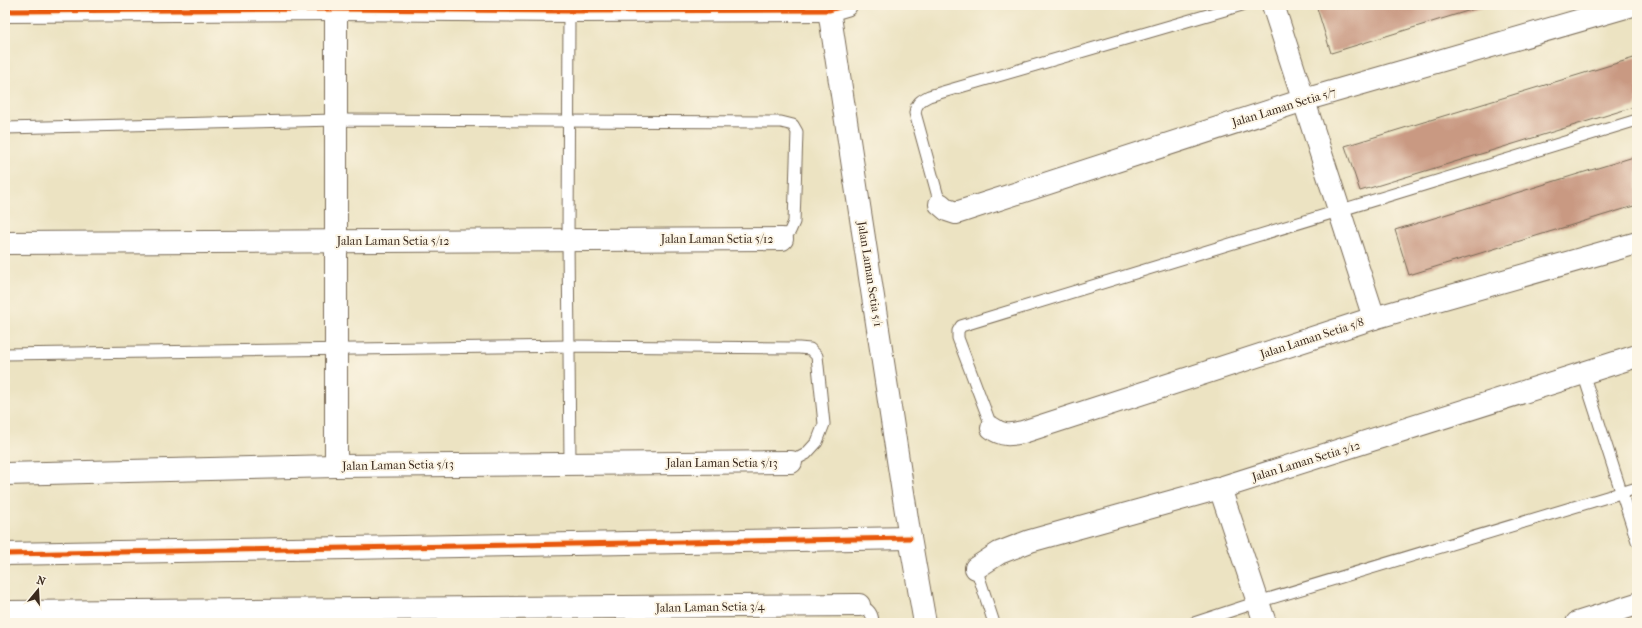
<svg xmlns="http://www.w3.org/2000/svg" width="1642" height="628" font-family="'IM FELL French Canon',serif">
  <rect width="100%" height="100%" fill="#fcf5e5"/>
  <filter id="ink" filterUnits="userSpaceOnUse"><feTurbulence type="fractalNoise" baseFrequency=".025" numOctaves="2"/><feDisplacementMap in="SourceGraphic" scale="8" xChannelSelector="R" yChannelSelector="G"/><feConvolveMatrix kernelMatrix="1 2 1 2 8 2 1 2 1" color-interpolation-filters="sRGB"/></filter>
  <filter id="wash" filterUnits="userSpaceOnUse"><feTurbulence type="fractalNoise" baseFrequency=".012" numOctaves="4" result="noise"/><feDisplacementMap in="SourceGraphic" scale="16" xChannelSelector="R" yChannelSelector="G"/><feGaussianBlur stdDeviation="0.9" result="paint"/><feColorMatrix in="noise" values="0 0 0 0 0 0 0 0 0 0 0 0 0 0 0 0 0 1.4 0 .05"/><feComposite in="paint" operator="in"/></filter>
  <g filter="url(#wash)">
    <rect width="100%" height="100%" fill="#ece3c2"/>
    <g id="blocks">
      <g fill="#c99982">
        <path d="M 1327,5 L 1487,5 L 1331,53 L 1317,8 Z"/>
        <path d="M 1637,57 L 1637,106 L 1360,191 L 1345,146 Z"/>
        <path d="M 1637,156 L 1637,205 L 1409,275 L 1395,230 Z"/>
      </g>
    </g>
  </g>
  <g filter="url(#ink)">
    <use href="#blocks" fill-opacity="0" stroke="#796b57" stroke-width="1"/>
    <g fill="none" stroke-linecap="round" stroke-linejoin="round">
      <defs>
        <g id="lane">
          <path d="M 569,11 L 568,240 L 570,463"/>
          <path d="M 5,128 L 337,120 L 781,122 L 793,125 L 797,132 L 794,222 L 790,231 L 782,239"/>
          <path d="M 940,204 L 915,113 C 916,103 921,100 929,96 L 1242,5"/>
          <path d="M 5,354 L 570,346 L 799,348 L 810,349 L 817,356 L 824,424 L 817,442 L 806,454 L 791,462"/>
          <path d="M 1583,373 L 1637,541"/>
          <path d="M 992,428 L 958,338 L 958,331 L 961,326 L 1637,120"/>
          <path d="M 976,568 L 994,623"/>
          <path d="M 859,605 C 868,608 873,613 873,623"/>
          <path d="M 1194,623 L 1258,602 L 1637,488"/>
        </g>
        <g id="street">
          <path d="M 336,5 L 336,466"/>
          <path d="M 1273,5 L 1374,318"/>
          <path d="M 5,11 L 336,9 L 569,11 L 829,10 L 846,5"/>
          <path d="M 940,204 L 947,210 L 956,213 L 1304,100 L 1633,5"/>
          <path d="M 5,243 L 782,239"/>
          <path d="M 992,428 C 1002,436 1010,435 1023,432 L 1374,318 L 1637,243"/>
          <path d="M 5,474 L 336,466 L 791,462"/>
          <path d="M 1220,488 L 1265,623"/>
          <path d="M 976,568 L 999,553 L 1030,541 L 1220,488 L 1637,356"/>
          <path d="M 5,614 L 8,612 L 859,605"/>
          <path d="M 1577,623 L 1637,604"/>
        </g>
        <g id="secondary">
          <path d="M 829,10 L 910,538 L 925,623"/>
          <path d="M 5,554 L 910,538"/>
        </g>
      </defs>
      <use href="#lane" stroke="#796b57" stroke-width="13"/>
      <use href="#street" stroke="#796b57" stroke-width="24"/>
      <use href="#secondary" stroke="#796b57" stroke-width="24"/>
      <use href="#lane" stroke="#fff" stroke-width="11"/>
      <use href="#street" stroke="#fff" stroke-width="22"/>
      <use href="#secondary" stroke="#fff" stroke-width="22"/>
      <defs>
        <g id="cycleway">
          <path d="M 5,11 L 336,9 L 569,11 L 829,10 L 846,5"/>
          <path d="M 5,554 L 910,538"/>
        </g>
      </defs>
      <use href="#cycleway" stroke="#fcf5e5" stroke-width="8"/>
      <use href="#cycleway" stroke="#e8590c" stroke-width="5"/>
    </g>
  </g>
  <g text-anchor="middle" stroke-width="4" stroke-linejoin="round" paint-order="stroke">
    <g font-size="12" fill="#3b2a1e" stroke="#fcf5e5">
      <text transform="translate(1284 107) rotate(-17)" y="4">Jalan Laman Setia 5/7</text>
      <text x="717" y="243">Jalan Laman Setia 5/12</text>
      <text x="393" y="245">Jalan Laman Setia 5/12</text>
      <text transform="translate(870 274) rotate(81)" y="4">Jalan Laman Setia 5/1</text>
      <text transform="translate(1312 338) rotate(-18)" y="4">Jalan Laman Setia 5/8</text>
      <text transform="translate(1306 461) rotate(-17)" y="4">Jalan Laman Setia 3/12</text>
      <text x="722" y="467">Jalan Laman Setia 5/13</text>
      <text transform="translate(398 465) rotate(-1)" y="4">Jalan Laman Setia 5/13</text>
      <text transform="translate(710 607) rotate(-1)" y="4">Jalan Laman Setia 3/4</text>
    </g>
  </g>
  <rect width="1642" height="628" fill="none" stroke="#fcf5e5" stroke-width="20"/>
  <g transform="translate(38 590) rotate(18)" stroke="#fcf5e5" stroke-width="3" paint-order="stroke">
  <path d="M0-3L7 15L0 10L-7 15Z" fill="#3b2a1e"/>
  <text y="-6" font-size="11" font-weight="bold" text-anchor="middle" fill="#3b2a1e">N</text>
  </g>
</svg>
